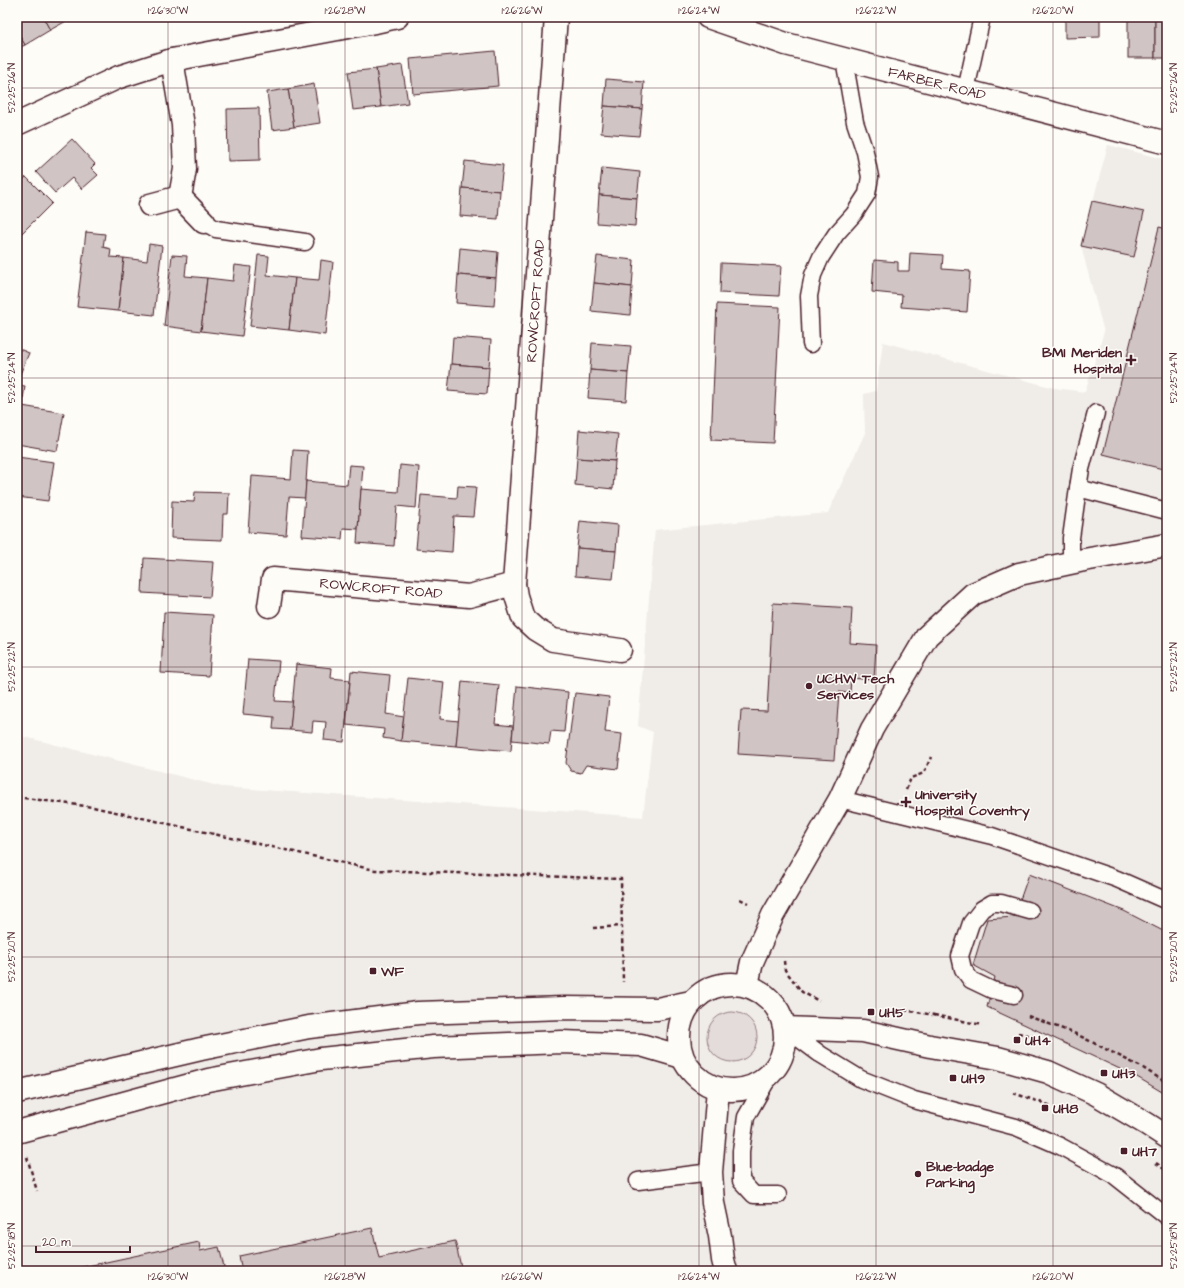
<svg xmlns="http://www.w3.org/2000/svg" width="1184" height="1288" font-family="'Architects Daughter',sans-serif">
  <rect width="100%" height="100%" fill="#fdfcf7"/>
  <filter id="ink" filterUnits="userSpaceOnUse"><feTurbulence type="fractalNoise" baseFrequency=".025" numOctaves="2"/><feDisplacementMap in="SourceGraphic" scale="8" xChannelSelector="R" yChannelSelector="G"/><feConvolveMatrix kernelMatrix="1 2 1 2 8 2 1 2 1" color-interpolation-filters="sRGB"/></filter>
  <g filter="url(#ink)">
    <path fill="#f0ece8" d="M 1108,145 L 1167,160 L 1167,1271 L 17,1271 L 17,735 L 222,787 L 643,817 L 653,732 L 638,726 L 655,530 L 828,513 L 865,433 L 864,394 L 876,391 L 883,342 L 1054,388 L 1085,392 L 1104,332 L 1081,246 Z"/>
    <circle fill="#e3dcda" stroke="#967e82" cx="732" cy="1037" r="25"/>
    <g fill="#d0c5c4" stroke="#4a1f2b">
      <path d="M 17,17 L 43,17 L 50,30 L 25,45 L 17,31 Z"/>
      <path d="M 43,17 L 69,17 L 70,19 L 50,30 Z"/>
      <path d="M 1065,17 L 1100,17 L 1100,37 L 1065,38 Z"/>
      <rect x="1128" y="17" width="27" height="41"/>
      <rect x="1155" y="17" width="12" height="41"/>
      <path d="M 17,31 L 25,45 L 17,49 Z"/>
      <path d="M 495,51 L 498,86 L 413,94 L 410,59 Z"/>
      <path d="M 402,65 L 408,103 L 381,107 L 376,69 Z"/>
      <path d="M 376,69 L 381,107 L 353,110 L 348,72 Z"/>
      <path d="M 606,79 L 644,82 L 642,109 L 604,106 Z"/>
      <path d="M 314,84 L 320,123 L 294,127 L 288,89 Z"/>
      <path d="M 288,89 L 294,127 L 272,130 L 267,92 Z"/>
      <path d="M 604,106 L 642,109 L 639,136 L 601,133 Z"/>
      <path d="M 259,108 L 260,160 L 228,161 L 227,109 Z"/>
      <path d="M 72,139 L 95,164 L 91,168 L 98,175 L 82,189 L 72,178 L 55,193 L 36,172 Z"/>
      <path d="M 465,161 L 503,165 L 500,191 L 462,188 Z"/>
      <path d="M 602,168 L 640,172 L 637,198 L 599,195 Z"/>
      <path d="M 26,177 L 52,203 L 17,238 L 17,185 Z"/>
      <path d="M 462,188 L 500,191 L 498,219 L 460,216 Z"/>
      <path d="M 599,195 L 637,198 L 635,226 L 597,223 Z"/>
      <path d="M 1092,201 L 1144,212 L 1134,257 L 1081,246 Z"/>
      <path d="M 1159,227 L 1167,229 L 1167,470 L 1103,454 Z"/>
      <path d="M 86,232 L 105,234 L 103,247 L 111,249 L 110,257 L 124,258 L 118,311 L 77,307 Z"/>
      <path d="M 149,244 L 162,246 L 154,315 L 118,311 L 124,258 L 147,261 Z"/>
      <path d="M 460,248 L 498,252 L 496,278 L 458,275 Z"/>
      <path d="M 910,253 L 943,255 L 942,269 L 970,271 L 967,312 L 901,307 L 902,295 L 872,292 L 874,260 L 898,262 L 898,271 L 909,271 Z"/>
      <path d="M 172,255 L 187,256 L 185,276 L 207,278 L 201,331 L 164,326 Z"/>
      <path d="M 258,255 L 269,256 L 267,275 L 295,278 L 289,330 L 250,326 Z"/>
      <path d="M 597,256 L 634,260 L 632,287 L 594,283 Z"/>
      <path d="M 321,260 L 333,262 L 325,335 L 289,330 L 295,278 L 319,280 Z"/>
      <path d="M 721,263 L 781,266 L 779,296 L 720,293 Z"/>
      <path d="M 235,265 L 251,267 L 242,336 L 201,331 L 207,278 L 233,281 Z"/>
      <path d="M 458,275 L 496,278 L 494,306 L 456,303 Z"/>
      <path d="M 594,283 L 632,287 L 630,315 L 591,311 Z"/>
      <path d="M 717,304 L 780,307 L 773,443 L 711,440 Z"/>
      <path d="M 453,337 L 491,340 L 489,367 L 451,364 Z"/>
      <path d="M 592,343 L 631,346 L 628,373 L 590,370 Z"/>
      <path d="M 17,348 L 29,353 L 18,379 L 17,379 Z"/>
      <path d="M 451,364 L 489,367 L 487,394 L 448,391 Z"/>
      <path d="M 590,370 L 628,373 L 626,401 L 588,398 Z"/>
      <path d="M 17,385 L 25,386 L 22,406 L 64,413 L 57,451 L 17,444 Z"/>
      <path d="M 579,430 L 618,434 L 615,461 L 577,458 Z"/>
      <path d="M 293,450 L 308,451 L 305,498 L 289,497 L 286,535 L 248,532 L 252,476 L 291,479 Z"/>
      <path d="M 17,457 L 54,462 L 48,501 L 17,497 Z"/>
      <path d="M 577,458 L 615,461 L 613,489 L 575,485 Z"/>
      <path d="M 349,465 L 363,466 L 358,529 L 343,528 L 342,539 L 302,536 L 306,481 L 347,485 Z"/>
      <path d="M 400,465 L 419,467 L 416,508 L 397,506 L 394,546 L 357,543 L 361,489 L 398,492 Z"/>
      <path d="M 458,486 L 476,487 L 473,517 L 454,516 L 452,552 L 416,549 L 421,495 L 457,498 Z"/>
      <path d="M 195,492 L 229,493 L 228,514 L 223,514 L 222,540 L 171,538 L 172,501 L 194,502 Z"/>
      <path d="M 580,521 L 618,525 L 616,551 L 577,548 Z"/>
      <path d="M 577,548 L 616,551 L 613,579 L 575,576 Z"/>
      <path d="M 144,558 L 213,562 L 210,597 L 142,593 Z"/>
      <path d="M 773,603 L 852,608 L 850,643 L 876,645 L 874,680 L 851,678 L 850,693 L 839,692 L 834,760 L 738,754 L 741,710 L 767,711 Z"/>
      <path d="M 164,612 L 213,615 L 209,676 L 161,673 Z"/>
      <path d="M 248,659 L 279,661 L 275,701 L 293,702 L 290,730 L 273,729 L 274,717 L 243,714 Z"/>
      <path d="M 296,664 L 332,668 L 331,678 L 350,680 L 344,742 L 324,740 L 326,722 L 313,721 L 312,732 L 290,730 Z"/>
      <path d="M 351,671 L 390,675 L 386,714 L 404,717 L 401,741 L 383,738 L 384,729 L 346,725 Z"/>
      <path d="M 408,678 L 444,682 L 440,719 L 459,721 L 456,746 L 401,741 Z"/>
      <path d="M 462,681 L 499,685 L 495,724 L 513,726 L 511,751 L 456,746 Z"/>
      <path d="M 517,686 L 568,692 L 564,732 L 551,731 L 549,744 L 512,740 Z"/>
      <path d="M 575,693 L 609,697 L 605,732 L 622,734 L 618,769 L 586,765 L 581,773 L 571,771 L 566,763 Z"/>
      <path d="M 1029,874 L 1124,911 L 1167,933 L 1167,1095 L 1137,1077 L 987,1007 L 995,977 L 973,965 L 987,919 L 1014,917 Z"/>
      <path d="M 372,1228 L 379,1258 L 455,1241 L 462,1271 L 242,1271 L 239,1256 Z"/>
      <path d="M 199,1242 L 200,1251 L 219,1247 L 225,1271 L 69,1271 L 69,1270 Z"/>
    </g>
    <g fill="none" stroke-linecap="round" stroke-linejoin="round">
      <defs>
        <g id="lane">
          <path d="M 966,90 L 982,17"/>
          <path d="M 204,222 L 216,229 L 305,242"/>
          <path d="M 811,344 L 809,296 L 813,275 L 821,257 L 836,234 L 854,214 L 867,194 L 870,177 L 865,152 L 855,122 L 844,59"/>
          <path d="M 1078,488 L 1081,469 L 1096,413"/>
          <path d="M 1071,563 L 1071,538 L 1078,488 L 1167,511"/>
          <path d="M 840,799 L 992,836 L 1117,879 L 1167,901"/>
          <path d="M 1014,995 L 992,990 L 971,980 L 963,969 L 960,956 L 971,923 L 982,909 L 992,903 L 1001,903 L 1030,911"/>
          <path d="M 785,1028 L 820,1054 L 861,1079 L 914,1100 L 1016,1127 L 1060,1146 L 1115,1176 L 1167,1217"/>
          <path d="M 770,1075 L 746,1117 L 741,1151 L 741,1181 L 754,1195 L 778,1195"/>
          <path d="M 638,1181 L 711,1172"/>
        </g>
        <g id="street">
          <path d="M 556,17 L 514,584 L 516,596 L 523,618 L 535,629 L 553,640 L 620,650"/>
          <path d="M 708,17 L 786,44 L 1167,143"/>
          <path d="M 172,60 L 183,125 L 185,169 L 180,197"/>
          <path d="M 17,124 L 119,77 L 172,60 L 375,22 L 397,17"/>
          <path d="M 150,205 L 180,197 L 204,222"/>
          <path d="M 269,606 L 273,579 L 469,596 L 514,584"/>
          <circle cx="732" cy="1037" r="53"/>
          <path d="M 747,985 L 752,962 L 773,915 L 840,799 L 872,729 L 927,636 L 973,594 L 1019,574 L 1084,560 L 1167,545"/>
          <path d="M 785,1028 L 863,1031 L 930,1046 L 998,1058 L 1048,1072 L 1096,1094 L 1147,1124 L 1167,1137"/>
          <path d="M 718,1089 L 711,1172 L 713,1203 L 720,1236 L 723,1260 L 726,1271"/>
          <path d="M 17,1092 L 201,1049 L 309,1027 L 418,1013 L 564,1008 L 657,1009 L 691,1002"/>
          <path d="M 17,1132 L 208,1080 L 321,1059 L 433,1047 L 562,1042 L 641,1045 L 682,1057"/>
        </g>
      </defs>
      <use href="#lane" stroke="#4a1f2b" stroke-width="19"/>
      <use href="#street" stroke="#4a1f2b" stroke-width="25"/>
      <g stroke="#4a1f2b" stroke-width="2.5" stroke-dasharray="4 3" stroke-linecap="butt">
        <path d="M 906,790 L 911,778 L 924,773 L 931,757"/>
        <path d="M 17,797 L 93,807 L 375,870 L 621,879 L 623,982"/>
        <path d="M 740,899 L 748,903"/>
        <path d="M 593,928 L 622,926"/>
        <path d="M 784,961 L 785,970 L 802,992 L 819,1001"/>
        <path d="M 904,1010 L 934,1015 L 933,1019"/>
        <path d="M 934,1015 L 982,1025"/>
        <path d="M 1028,1016 L 1076,1034 L 1143,1068 L 1167,1083"/>
        <path d="M 1018,1033 L 1032,1036 L 1039,1039"/>
        <path d="M 1013,1093 L 1052,1106"/>
        <path d="M 27,1157 L 37,1191"/>
        <path d="M 1156,1163 L 1167,1171"/>
      </g>
      <use href="#lane" stroke="#fdfcf7" stroke-width="16"/>
      <use href="#street" stroke="#fdfcf7" stroke-width="22"/>
    </g>
  </g>
  <path fill="none" stroke="#4a1f2b" stroke-width="1" stroke-opacity="0.45" d="M 168,17 L 168,1271M 345,17 L 345,1271M 522,17 L 522,1271M 699,17 L 699,1271M 876,17 L 876,1271M 1053,17 L 1053,1271M 17,88 L 1167,88M 17,378 L 1167,378M 17,667 L 1167,667M 17,957 L 1167,957M 17,1246 L 1167,1246"/>
  <g fill="#4a1f2b" stroke="#fdfcf7" stroke-width="1.5">
    <path d="M1129 354h4v4h4v4h-4v4h-4v-4h-4v-4h4z"/>
    <circle cx="809" cy="686" r="4"/>
    <path d="M904 796h4v4h4v4h-4v4h-4v-4h-4v-4h4z"/>
    <rect x="369" y="967" width="8" height="8" rx="2"/>
    <rect x="867" y="1008" width="8" height="8" rx="2"/>
    <rect x="1013" y="1036" width="8" height="8" rx="2"/>
    <rect x="1100" y="1069" width="8" height="8" rx="2"/>
    <rect x="949" y="1074" width="8" height="8" rx="2"/>
    <rect x="1041" y="1104" width="8" height="8" rx="2"/>
    <rect x="1120" y="1147" width="8" height="8" rx="2"/>
    <circle cx="918" cy="1174" r="4"/>
  </g>
  <g text-anchor="middle" stroke-width="3" stroke-linejoin="round" paint-order="stroke">
    <g font-size="14" fill="#4a1f2b" stroke="#fdfcf7">
      <text transform="translate(937 83) rotate(14)" y="5">FARBER ROAD</text>
      <text transform="translate(535 301) rotate(-86)" y="5">ROWCROFT ROAD</text>
      <text transform="translate(381 588) rotate(5)" y="5">ROWCROFT ROAD</text>
    </g>
    <g font-size="14" font-weight="bold" fill="#4a1f2b" stroke="#fdfcf7" text-anchor="start">
      <text x="1122" y="357" text-anchor="end">BMI Meriden<tspan x="1122" dy="16">Hospital</tspan></text>
      <text x="817" y="683">UCHW Tech<tspan x="817" dy="16">Services</tspan></text>
      <text x="915" y="799">University<tspan x="915" dy="16">Hospital Coventry</tspan></text>
      <text x="381" y="976">WF</text>
      <text x="879" y="1017">UH5</text>
      <text x="1025" y="1045">UH4</text>
      <text x="1112" y="1078">UH3</text>
      <text x="961" y="1083">UH9</text>
      <text x="1053" y="1113">UH8</text>
      <text x="1132" y="1156">UH7</text>
      <text x="926" y="1171">Blue-badge<tspan x="926" dy="16">Parking</tspan></text>
    </g>
  </g>
  <rect width="1184" height="1288" fill="none" stroke="#fdfcf7" stroke-width="44"/>
  <path d="M36 1246v6h94v-6" fill="none" stroke="#4a1f2b" stroke-width="2"/>
  <text x="42" y="1246" font-size="12" fill="#4a1f2b" stroke="#fdfcf7" stroke-width="3" paint-order="stroke">20 m</text>
  <rect x="22" y="22" width="1140" height="1244" fill="none" stroke="#4a1f2b" stroke-width="1.5"/>
  <g font-size="10" text-anchor="middle" fill="#4a1f2b">
    <text x="168" y="14">1°26'30"W</text>
    <text x="345" y="14">1°26'28"W</text>
    <text x="522" y="14">1°26'26"W</text>
    <text x="699" y="14">1°26'24"W</text>
    <text x="876" y="14">1°26'22"W</text>
    <text x="1053" y="14">1°26'20"W</text>
    <text transform="translate(11 88) rotate(-90)" y="4">52°25'26"N</text>
    <text transform="translate(1173 88) rotate(-90)" y="4">52°25'26"N</text>
    <text transform="translate(11 378) rotate(-90)" y="4">52°25'24"N</text>
    <text transform="translate(1173 378) rotate(-90)" y="4">52°25'24"N</text>
    <text transform="translate(11 667) rotate(-90)" y="4">52°25'22"N</text>
    <text transform="translate(1173 667) rotate(-90)" y="4">52°25'22"N</text>
    <text transform="translate(11 957) rotate(-90)" y="4">52°25'20"N</text>
    <text transform="translate(1173 957) rotate(-90)" y="4">52°25'20"N</text>
    <text transform="translate(11 1246) rotate(-90)" y="4">52°25'18"N</text>
    <text transform="translate(1173 1246) rotate(-90)" y="4">52°25'18"N</text>
    <text x="168" y="1280">1°26'30"W</text>
    <text x="345" y="1280">1°26'28"W</text>
    <text x="522" y="1280">1°26'26"W</text>
    <text x="699" y="1280">1°26'24"W</text>
    <text x="876" y="1280">1°26'22"W</text>
    <text x="1053" y="1280">1°26'20"W</text>
  </g>
</svg>
